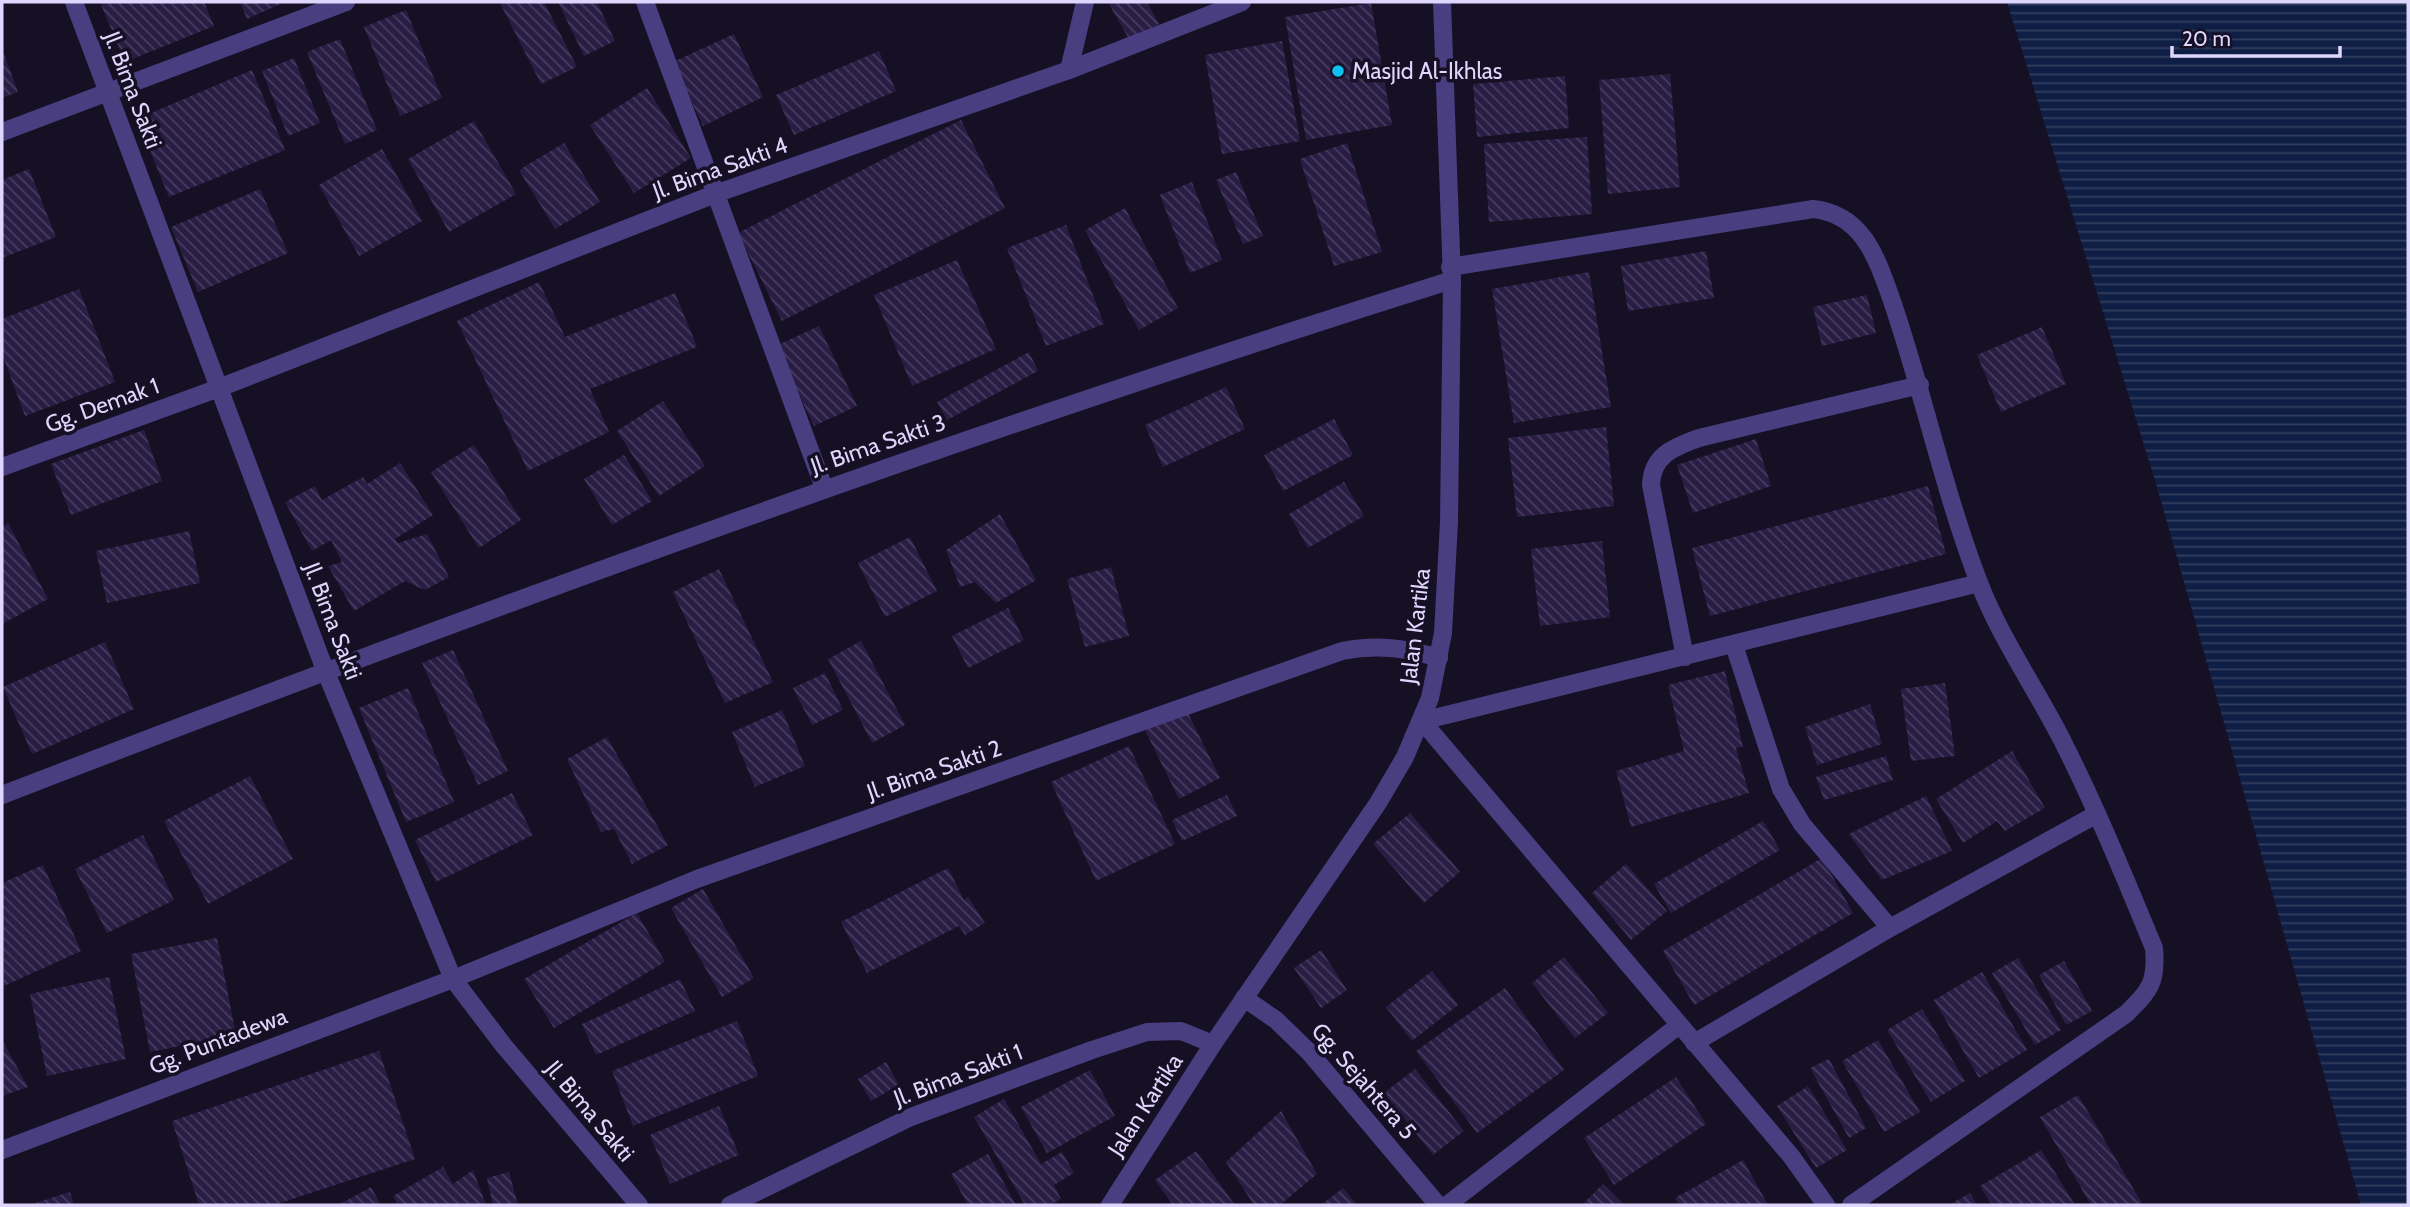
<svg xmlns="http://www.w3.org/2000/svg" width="2410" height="1207" font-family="Cabin,sans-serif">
  <defs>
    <pattern id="water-rules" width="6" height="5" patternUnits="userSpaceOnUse" patternTransform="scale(1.75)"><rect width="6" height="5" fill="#0f1e44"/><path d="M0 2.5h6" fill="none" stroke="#323e60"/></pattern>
    <pattern id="building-back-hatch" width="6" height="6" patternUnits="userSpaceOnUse" patternTransform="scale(1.75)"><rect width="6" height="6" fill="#291d44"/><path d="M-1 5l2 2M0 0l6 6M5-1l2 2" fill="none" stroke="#483d60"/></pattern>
  </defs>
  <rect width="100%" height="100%" fill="#161024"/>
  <path fill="url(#water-rules)" d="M 2007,2 L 2408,2 L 2408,1205 L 2361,1205 L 2157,487 Z"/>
  <g fill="url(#building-back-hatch)">
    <path d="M 100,2 L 204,2 L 214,26 L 125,62 Z"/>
    <path d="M 240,2 L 285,2 L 247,19 Z"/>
    <path d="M 544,2 L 577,67 L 541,84 L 500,3 Z"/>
    <path d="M 558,2 L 597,2 L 615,41 L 584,56 Z"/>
    <path d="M 1108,2 L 1147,2 L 1159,24 L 1130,41 Z"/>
    <path d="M 1371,3 L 1392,125 L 1306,140 L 1285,17 Z"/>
    <path d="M 406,10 L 442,98 L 400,116 L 364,27 Z"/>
    <path d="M 734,34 L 763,97 L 703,126 L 673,62 Z"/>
    <path d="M 340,39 L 377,130 L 345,144 L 307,52 Z"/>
    <path d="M 1282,41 L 1300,141 L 1222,154 L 1205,55 Z"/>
    <path d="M 2,49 L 18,92 L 2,98 Z"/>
    <path d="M 879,51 L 896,91 L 794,135 L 776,95 Z"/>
    <path d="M 294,58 L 320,123 L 288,136 L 262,71 Z"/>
    <path d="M 252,70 L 285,150 L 169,197 L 137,119 Z"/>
    <path d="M 1670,74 L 1680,187 L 1608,194 L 1599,80 Z"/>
    <path d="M 1565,76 L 1569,128 L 1477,137 L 1473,84 Z"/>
    <path d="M 647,88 L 691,158 L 634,193 L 590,125 Z"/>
    <path d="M 961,120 L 1005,208 L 782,321 L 738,233 Z"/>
    <path d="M 474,121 L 516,194 L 449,232 L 408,159 Z"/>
    <path d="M 1587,137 L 1592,214 L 1489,222 L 1484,144 Z"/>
    <path d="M 564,143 L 600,202 L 555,229 L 519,170 Z"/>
    <path d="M 1347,143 L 1382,252 L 1334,266 L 1300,159 Z"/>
    <path d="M 382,149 L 422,221 L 359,256 L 319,185 Z"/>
    <path d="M 29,169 L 56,237 L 2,258 L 2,180 Z"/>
    <path d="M 1236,172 L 1263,236 L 1243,244 L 1216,180 Z"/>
    <path d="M 1192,182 L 1222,260 L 1190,273 L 1160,195 Z"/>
    <path d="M 260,189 L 288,253 L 198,292 L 171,227 Z"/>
    <path d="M 1125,208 L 1178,308 L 1139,330 L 1085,230 Z"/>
    <path d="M 1066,225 L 1104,324 L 1046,346 L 1007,248 Z"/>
    <path d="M 1706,251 L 1714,298 L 1628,311 L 1621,266 Z"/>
    <path d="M 957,260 L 996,349 L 912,386 L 874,295 Z"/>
    <path d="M 1589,272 L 1611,407 L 1514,423 L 1492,289 Z"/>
    <path d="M 539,282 L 565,337 L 675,293 L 697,347 L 590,389 L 609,432 L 528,471 L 457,321 Z"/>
    <path d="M 79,289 L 115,382 L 25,416 L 2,354 L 2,319 Z"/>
    <path d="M 1867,295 L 1876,333 L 1822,346 L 1813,307 Z"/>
    <path d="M 819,326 L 857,406 L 814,426 L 776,346 Z"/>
    <path d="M 2042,327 L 2066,384 L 2001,412 L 1977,355 Z"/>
    <path d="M 1029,352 L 1038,371 L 947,420 L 937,402 Z"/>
    <path d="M 1226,387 L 1245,429 L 1163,467 L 1145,425 Z"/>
    <path d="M 663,401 L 705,466 L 659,496 L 617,431 Z"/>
    <path d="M 1334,419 L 1353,455 L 1283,491 L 1264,455 Z"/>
    <path d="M 1606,427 L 1614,506 L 1517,517 L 1508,438 Z"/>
    <path d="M 144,430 L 162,481 L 71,515 L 51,464 Z"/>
    <path d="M 1756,439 L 1771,486 L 1693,513 L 1677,465 Z"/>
    <path d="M 474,445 L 521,520 L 479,548 L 431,472 Z"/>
    <path d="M 624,455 L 652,501 L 612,525 L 584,479 Z"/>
    <path d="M 400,463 L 433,515 L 395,539 L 398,543 L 427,534 L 449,577 L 425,590 L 405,581 L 354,611 L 328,566 L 342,562 L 331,540 L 312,551 L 285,502 L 315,486 L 322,500 L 363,477 L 367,484 Z"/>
    <path d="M 1344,482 L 1364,516 L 1308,548 L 1289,514 Z"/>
    <path d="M 1928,486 L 1946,554 L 1710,616 L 1692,548 Z"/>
    <path d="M 1000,514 L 1036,580 L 996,603 L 975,582 L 960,587 L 946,550 Z"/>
    <path d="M 8,523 L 48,599 L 2,624 L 2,527 Z"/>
    <path d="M 189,531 L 200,583 L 107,603 L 96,551 Z"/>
    <path d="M 910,537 L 937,591 L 885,617 L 858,563 Z"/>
    <path d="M 1602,541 L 1610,617 L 1540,626 L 1531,549 Z"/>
    <path d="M 1111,567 L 1129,636 L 1085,647 L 1067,579 Z"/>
    <path d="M 719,569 L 773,682 L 725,703 L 673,592 Z"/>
    <path d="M 1008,608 L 1024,640 L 968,668 L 952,636 Z"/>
    <path d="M 861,641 L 905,725 L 872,743 L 828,659 Z"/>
    <path d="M 105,642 L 134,709 L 32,754 L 3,687 Z"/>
    <path d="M 453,650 L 508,771 L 478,785 L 422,663 Z"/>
    <path d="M 1725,671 L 1743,747 L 1736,748 L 1749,793 L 1631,827 L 1616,771 L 1684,751 L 1668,685 Z"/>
    <path d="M 825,673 L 843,710 L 812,725 L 793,688 Z"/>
    <path d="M 1945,683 L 1955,756 L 1911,761 L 1901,689 Z"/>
    <path d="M 408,688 L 454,802 L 406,822 L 359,708 Z"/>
    <path d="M 1181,699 L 1220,778 L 1179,799 L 1140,720 Z"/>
    <path d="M 1870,704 L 1882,744 L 1817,765 L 1805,727 Z"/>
    <path d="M 782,710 L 805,766 L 755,787 L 732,732 Z"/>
    <path d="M 607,737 L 668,845 L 632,864 L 614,829 L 601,832 L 567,759 Z"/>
    <path d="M 1129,746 L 1175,844 L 1096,881 L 1051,782 Z"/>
    <path d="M 2012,751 L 2045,808 L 2005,831 L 1997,821 L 1963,843 L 1936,799 Z"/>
    <path d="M 1886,756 L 1893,780 L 1824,800 L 1816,777 Z"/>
    <path d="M 250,776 L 293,859 L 208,904 L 164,821 Z"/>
    <path d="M 512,793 L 533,835 L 436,882 L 415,840 Z"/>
    <path d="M 1227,795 L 1237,816 L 1182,841 L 1172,820 Z"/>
    <path d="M 1926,796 L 1952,851 L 1882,880 L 1849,834 Z"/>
    <path d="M 1410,813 L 1460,872 L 1424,903 L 1373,844 Z"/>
    <path d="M 1763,821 L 1780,850 L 1671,913 L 1654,884 Z"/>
    <path d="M 143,835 L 174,900 L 107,933 L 75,869 Z"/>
    <path d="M 1822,858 L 1853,913 L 1694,1005 L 1663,951 Z"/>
    <path d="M 1626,864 L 1667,911 L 1631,940 L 1592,893 Z"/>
    <path d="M 43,865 L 81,951 L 4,986 L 2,883 Z"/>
    <path d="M 948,868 L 964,900 L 968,897 L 985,923 L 965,935 L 959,926 L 867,973 L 841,922 Z"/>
    <path d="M 703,889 L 754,978 L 722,997 L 671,908 Z"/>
    <path d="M 637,913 L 665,962 L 554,1028 L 524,979 Z"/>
    <path d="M 217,938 L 236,1035 L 150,1052 L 131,954 Z"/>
    <path d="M 1321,950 L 1347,990 L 1321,1008 L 1294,968 Z"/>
    <path d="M 1564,957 L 1608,1013 L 1575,1038 L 1532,983 Z"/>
    <path d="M 2018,958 L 2061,1030 L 2035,1045 L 1992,973 Z"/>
    <path d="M 2064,961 L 2092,1011 L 2066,1025 L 2039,975 Z"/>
    <path d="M 1432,971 L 1458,1005 L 1412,1041 L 1386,1007 Z"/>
    <path d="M 1982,972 L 2027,1050 L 1979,1078 L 1934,1000 Z"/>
    <path d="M 109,977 L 126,1059 L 47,1076 L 30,994 Z"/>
    <path d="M 680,979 L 695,1011 L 596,1055 L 582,1024 Z"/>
    <path d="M 1505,988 L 1564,1070 L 1477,1133 L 1416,1051 Z"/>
    <path d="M 1922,1009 L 1965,1081 L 1931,1102 L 1887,1030 Z"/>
    <path d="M 737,1021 L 758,1076 L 633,1126 L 612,1071 Z"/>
    <path d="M 2,1040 L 28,1087 L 2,1096 Z"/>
    <path d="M 1878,1040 L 1920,1112 L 1884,1132 L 1842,1061 Z"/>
    <path d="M 379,1051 L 415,1159 L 274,1205 L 199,1205 L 172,1121 Z"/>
    <path d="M 1829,1059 L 1866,1128 L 1849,1138 L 1810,1068 Z"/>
    <path d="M 886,1062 L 899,1085 L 871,1101 L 858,1079 Z"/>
    <path d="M 1415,1069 L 1464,1131 L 1433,1155 L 1384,1093 Z"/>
    <path d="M 1090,1070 L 1115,1116 L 1047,1153 L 1021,1107 Z"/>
    <path d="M 1676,1077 L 1706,1124 L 1614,1185 L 1584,1138 Z"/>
    <path d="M 1808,1086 L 1847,1150 L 1816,1168 L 1777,1106 Z"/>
    <path d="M 2078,1095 L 2143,1205 L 2091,1205 L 2040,1117 Z"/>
    <path d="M 1004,1099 L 1041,1164 L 1062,1152 L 1074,1173 L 1054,1185 L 1061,1199 L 1050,1205 L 1025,1205 L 974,1117 Z"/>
    <path d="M 719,1106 L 739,1155 L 670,1184 L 650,1135 Z"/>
    <path d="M 1281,1111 L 1317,1174 L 1280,1205 L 1254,1205 L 1226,1162 Z"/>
    <path d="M 2041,1150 L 2075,1205 L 1992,1205 L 1980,1186 Z"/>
    <path d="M 1196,1151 L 1235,1205 L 1173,1205 L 1155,1180 Z"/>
    <path d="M 988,1154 L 1016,1205 L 968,1205 L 951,1174 Z"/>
    <path d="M 1743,1160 L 1768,1205 L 1679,1205 L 1675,1198 Z"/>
    <path d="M 443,1167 L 453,1184 L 473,1170 L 486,1205 L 398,1205 L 393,1196 Z"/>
    <path d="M 509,1172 L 518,1205 L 493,1205 L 487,1178 Z"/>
    <path d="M 1603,1184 L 1624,1205 L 1582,1205 Z"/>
    <path d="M 371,1187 L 381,1205 L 338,1205 Z"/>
    <path d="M 1343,1188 L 1357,1205 L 1321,1205 Z"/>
    <path d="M 70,1192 L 74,1205 L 29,1205 Z"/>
    <path d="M 1970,1193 L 1977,1205 L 1949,1205 Z"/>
  </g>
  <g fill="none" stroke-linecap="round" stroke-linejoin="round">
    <g stroke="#483e80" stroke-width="18">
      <path d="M 74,2 L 325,670 L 453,979 L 504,1046 L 639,1205"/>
      <path d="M 645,2 L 824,488"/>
      <path d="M 1069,70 L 1085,2"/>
      <path d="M 2,132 L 346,2"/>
      <path d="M 1450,267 L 1813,209 C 1862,214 1876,256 1891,298 C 1923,391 1943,488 1978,580 C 1999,636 2035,687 2062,740 C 2096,807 2125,878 2154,948 C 2157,983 2150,990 2126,1014 L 1851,1205"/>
      <path d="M 2,467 L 219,388 L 715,194 L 1069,70 L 1242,2"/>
      <path d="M 1734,645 L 1781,789 L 1802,824 L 1890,928"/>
      <path d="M 1685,657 L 1651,485 C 1652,455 1674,447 1699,438 L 1920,385"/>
      <path d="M 2,795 C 481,610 962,434 1452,280"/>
      <path d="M 1244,998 L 1276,1020 L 1309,1052 L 1438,1205"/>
      <path d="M 1694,1043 L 1890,928 L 2097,814"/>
      <path d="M 2,1150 L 453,979 L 697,879 L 1342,651 C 1377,644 1405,648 1439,658"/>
      <path d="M 730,1205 L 911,1117 L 1092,1050 L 1147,1032 L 1181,1031 L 1213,1044"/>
      <path d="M 1447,1205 L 1678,1026"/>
      <path d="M 1826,1205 L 1791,1156 L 1422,721 L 1979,583"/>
    </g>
    <path stroke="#483e80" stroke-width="18" d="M 1110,1205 L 1213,1044 L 1378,803 L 1405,757 L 1430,698 L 1443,633 L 1449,522 L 1452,280 L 1442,2"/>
  </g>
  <circle fill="#0fc1ef" stroke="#161024" stroke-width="2.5" cx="1338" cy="71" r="7"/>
  <g text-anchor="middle" stroke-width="7" stroke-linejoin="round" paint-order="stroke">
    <g font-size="23" fill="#ded6fc" stroke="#161024" text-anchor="start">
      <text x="1352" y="79">Masjid Al-Ikhlas</text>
    </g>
    <g font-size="23" fill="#ded6fc" stroke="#161024">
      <text transform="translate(133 90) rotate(69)" y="8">Jl. Bima Sakti</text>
      <text transform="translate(720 168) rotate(-20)" y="8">Jl. Bima Sakti 4</text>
      <text transform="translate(102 405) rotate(-20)" y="8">Gg. Demak 1</text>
      <text transform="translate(878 444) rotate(-19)" y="8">Jl. Bima Sakti 3</text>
      <text transform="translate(333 621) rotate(69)" y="8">Jl. Bima Sakti</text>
      <text transform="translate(1415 626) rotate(-83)" y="8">Jalan Kartika</text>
      <text transform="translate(934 770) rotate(-19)" y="8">Jl. Bima Sakti 2</text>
      <text transform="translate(218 1041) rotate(-21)" y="8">Gg. Puntadewa</text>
      <text transform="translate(958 1075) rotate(-21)" y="8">Jl. Bima Sakti 1</text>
      <text transform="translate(1364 1081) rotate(49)" y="8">Gg. Sejahtera 5</text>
      <text transform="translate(1145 1105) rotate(-57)" y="8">Jalan Kartika</text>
      <text transform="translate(590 1111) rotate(50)" y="8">Jl. Bima Sakti</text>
    </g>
  </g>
  <rect width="2410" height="1207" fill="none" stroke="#ded6fc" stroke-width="7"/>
  <path d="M2172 46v10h168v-10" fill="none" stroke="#ded6fc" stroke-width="3.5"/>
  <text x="2182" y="46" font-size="21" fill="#ded6fc" stroke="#161024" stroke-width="5" paint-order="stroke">20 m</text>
</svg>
